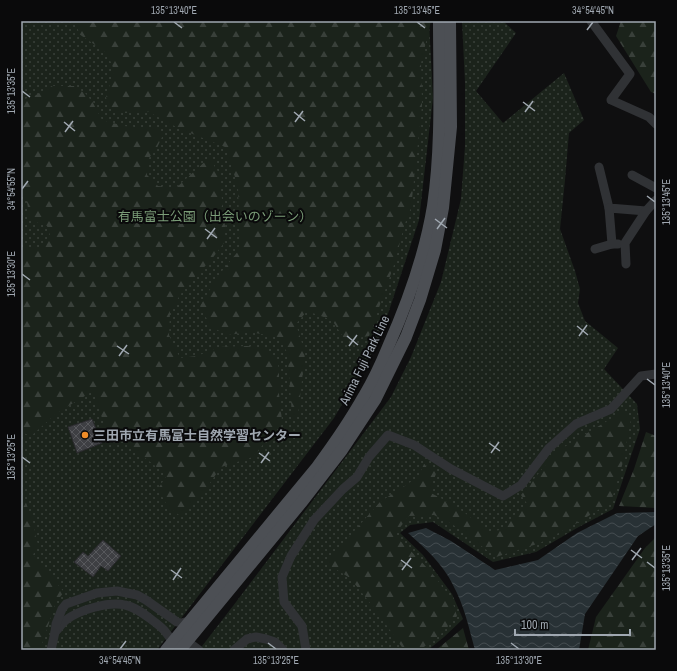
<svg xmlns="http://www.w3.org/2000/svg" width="677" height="671" font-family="'Archivo Narrow','Noto Sans JP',sans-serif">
  <defs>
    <pattern id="grass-dots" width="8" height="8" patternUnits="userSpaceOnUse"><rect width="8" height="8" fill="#1b231b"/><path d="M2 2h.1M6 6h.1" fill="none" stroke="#39403a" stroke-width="1.8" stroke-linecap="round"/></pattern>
    <pattern id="forest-firs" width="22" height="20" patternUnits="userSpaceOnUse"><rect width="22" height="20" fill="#1b231b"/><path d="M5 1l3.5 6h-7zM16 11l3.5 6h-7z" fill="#39403a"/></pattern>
    <pattern id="water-waves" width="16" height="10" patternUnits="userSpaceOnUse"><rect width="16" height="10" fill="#283135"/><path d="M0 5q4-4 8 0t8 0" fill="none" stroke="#444c50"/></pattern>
    <pattern id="building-cross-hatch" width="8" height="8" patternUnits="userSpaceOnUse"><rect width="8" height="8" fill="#3e3f43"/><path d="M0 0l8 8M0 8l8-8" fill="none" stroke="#57585c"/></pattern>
  </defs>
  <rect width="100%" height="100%" fill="#0f0f10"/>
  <g fill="url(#grass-dots)">
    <path d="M 21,21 L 429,21 L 433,98 L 419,220 L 379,341 L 334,418 L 157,650 L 21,650 Z"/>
    <path d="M 462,21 L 503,21 L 516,33 L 476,91 L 503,123 L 564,73 L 584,120 L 569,133 L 565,180 L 560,229 L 575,271 L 580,289 L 578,303 L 585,321 L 618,348 L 604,369 L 637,404 L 640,429 L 613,509 L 577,528 L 536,552 L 493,562 L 433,522 L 410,525 L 400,533 L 423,555 L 452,594 L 463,619 L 444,637 L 428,650 L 199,650 L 233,606 L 391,397 L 411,357 L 441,282 L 461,199 L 465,146 L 465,83 Z"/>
  </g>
  <g fill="url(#forest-firs)">
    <path d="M 76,21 L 431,21 L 421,63 L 422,105 L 411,208 L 404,226 L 395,262 L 369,336 L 345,340 L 332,320 L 307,311 L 296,324 L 305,353 L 298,415 L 292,416 L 290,386 L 287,352 L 278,337 L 250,332 L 228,335 L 211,327 L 200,306 L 218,276 L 240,249 L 238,186 L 225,147 L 178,128 L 149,112 L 125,113 L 114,111 L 106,98 L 114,70 L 107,53 L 79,34 Z"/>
    <path d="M 621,21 L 656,21 L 656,94 L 651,92 L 616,36 Z"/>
    <path d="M 52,86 L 74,86 L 86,94 L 93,103 L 102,120 L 124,126 L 159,129 L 162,137 L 156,150 L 147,160 L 147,175 L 158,186 L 176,188 L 209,158 L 219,173 L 225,226 L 224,243 L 211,260 L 186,286 L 170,311 L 169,335 L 180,358 L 197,356 L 219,347 L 247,346 L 264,348 L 278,362 L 279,374 L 279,394 L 282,421 L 253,457 L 221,467 L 203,493 L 179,515 L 168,507 L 158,489 L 167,475 L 105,427 L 93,391 L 57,413 L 31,436 L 21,432 L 21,249 L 38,248 L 51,238 L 47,226 L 30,220 L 26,196 L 21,189 L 21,100 L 22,100 L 36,95 Z"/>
    <path d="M 622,412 L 631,419 L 623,462 L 611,502 L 577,523 L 540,543 L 496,557 L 452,524 L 434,515 L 409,516 L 394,535 L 418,558 L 435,577 L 451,598 L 457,616 L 442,633 L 420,650 L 404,650 L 375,609 L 350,578 L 326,563 L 380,502 L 418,477 L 424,464 L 437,471 L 429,492 L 450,503 L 465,513 L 489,532 L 505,529 L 513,516 L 528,505 L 521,495 L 556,452 Z"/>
    <path d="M 646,432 L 656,436 L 656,508 L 619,506 L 634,469 Z"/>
    <path d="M 21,500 L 25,500 L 34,525 L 36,539 L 38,544 L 33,555 L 64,592 L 56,602 L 40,650 L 21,650 Z"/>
    <path d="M 656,537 L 656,650 L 588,650 L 596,617 L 645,548 Z"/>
    <path d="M 463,628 L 469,650 L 436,650 Z"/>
  </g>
  <path fill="url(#water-waves)" d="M 656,512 L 656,524 L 638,536 L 585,614 L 579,650 L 475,650 C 469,628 464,605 453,585 C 443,564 425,548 408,533 L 426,528 L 451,541 L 495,570 L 538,560 L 577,533 L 617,513 Z"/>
  <g fill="url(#building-cross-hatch)" stroke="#29292c">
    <path d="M 92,419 L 102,443 L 77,453 L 68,427 Z"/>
    <path d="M 103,540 L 121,556 L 108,571 L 101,566 L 93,577 L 74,562 L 83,552 L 88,556 Z"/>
  </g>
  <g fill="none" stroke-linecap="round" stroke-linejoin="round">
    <g stroke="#303235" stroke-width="9">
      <path d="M 591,21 L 630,74 L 611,100 L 649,117 L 656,124"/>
      <path d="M 599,167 L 609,208 L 646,211"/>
      <path d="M 632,175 L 656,188"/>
      <path d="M 609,208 L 612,244"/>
      <path d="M 595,249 L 612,244 L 618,244"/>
      <path d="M 626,264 L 625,243 L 646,211 L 656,200"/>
      <path d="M 55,632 C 59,628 62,623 66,620 C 79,610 109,601 125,605 C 135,607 144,614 152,620 C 161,627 168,632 172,643"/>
      <path d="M 187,641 L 199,650"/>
      <path d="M 51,650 L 55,632 L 56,624 L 62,609 L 66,604 L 97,593 L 117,591 L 137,595 L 146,600 L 177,622 L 181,623 L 189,621"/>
      <path d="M 234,650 L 247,639 L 256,637 L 266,639 L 275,642 L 283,650"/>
      <path d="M 306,650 L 302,626 L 284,602 L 282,577 L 291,556 L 314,520 L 343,489 L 357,477 L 369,457 L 388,435 L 414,445 L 451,469 L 503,496 L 521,485 L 549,448 L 576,424 L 611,409 L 641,376 L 656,374"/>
    </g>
    <g stroke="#4c4f54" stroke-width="12">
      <path d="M 166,650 L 317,467 C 334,444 350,421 364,396 C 373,381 381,364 388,347 C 408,302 425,255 433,206 C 442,145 439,82 439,21"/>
      <path d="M 180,650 L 301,503 L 342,450 L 375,400 L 406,337 L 420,300 L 435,250 L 443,208 L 451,127 L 450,21"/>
    </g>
  </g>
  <path fill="none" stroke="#a0a8b1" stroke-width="1.5" d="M 174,22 L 182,28M 417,22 L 425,28M 587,30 L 593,22M 22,91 L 30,97M 523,102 L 535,111M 294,112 L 305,121M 525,112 L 533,101M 64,122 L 75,131M 295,122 L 303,111M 65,132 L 73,121M 22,189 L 28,181M 647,196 L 655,202M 435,219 L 447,228M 205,229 L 217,238M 437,229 L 445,218M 207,239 L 215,228M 22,274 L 30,280M 577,326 L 588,335M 347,336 L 358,345M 579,336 L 587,325M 117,346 L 129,354M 349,346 L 357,335M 119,356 L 127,345M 647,379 L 655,385M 489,443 L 500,451M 259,453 L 270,461M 491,453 L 499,442M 22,457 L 30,463M 261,463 L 269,452M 631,550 L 642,558M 401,560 L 412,568M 632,560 L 641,548M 647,562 L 655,568M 171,570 L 182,578M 402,570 L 411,558M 173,580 L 181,568M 268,643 L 276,649M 511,643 L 519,649M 120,649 L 126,641"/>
  <circle fill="#ef8c28" stroke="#0a0a0b" stroke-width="1.5" cx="85" cy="435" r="4"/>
  <g text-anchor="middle" stroke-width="4" stroke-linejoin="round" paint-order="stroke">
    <g font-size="13" fill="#7a9c77" stroke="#0a0a0b">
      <text x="215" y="221">有馬富士公園（出会いのゾーン）</text>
    </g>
    <g font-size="13" fill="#a0a8b1" stroke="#0a0a0b">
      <text transform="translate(364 360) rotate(-64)" y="5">Arima Fuji Park Line</text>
    </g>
    <g font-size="13" font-weight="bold" fill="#a0a8b1" stroke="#0a0a0b" text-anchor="start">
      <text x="93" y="440">三田市立有馬富士自然学習センター</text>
    </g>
  </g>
  <rect width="677" height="671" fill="none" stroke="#0a0a0b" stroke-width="44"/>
  <path d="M515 629v6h115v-6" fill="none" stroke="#a0a8b1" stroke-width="2"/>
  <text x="521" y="629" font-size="12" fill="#a0a8b1" stroke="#0a0a0b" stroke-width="3" paint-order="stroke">100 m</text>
  <rect x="22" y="22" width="633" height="627" fill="none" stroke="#a0a8b1" stroke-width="1.5"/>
  <g font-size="10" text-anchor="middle" fill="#a0a8b1">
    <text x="174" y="14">135°13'40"E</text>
    <text x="417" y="14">135°13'45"E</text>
    <text x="593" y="14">34°54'45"N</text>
    <text transform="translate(11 91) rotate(-90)" y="4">135°13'35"E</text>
    <text transform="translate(11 189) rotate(-90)" y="4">34°54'55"N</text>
    <text transform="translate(666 202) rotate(-90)" y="4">135°13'45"E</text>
    <text transform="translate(11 274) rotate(-90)" y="4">135°13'30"E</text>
    <text transform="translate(666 385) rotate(-90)" y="4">135°13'40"E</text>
    <text transform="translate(11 457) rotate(-90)" y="4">135°13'25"E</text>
    <text transform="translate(666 568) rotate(-90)" y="4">135°13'35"E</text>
    <text x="120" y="664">34°54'45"N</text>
    <text x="276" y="664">135°13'25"E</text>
    <text x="519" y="664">135°13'30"E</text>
  </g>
</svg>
